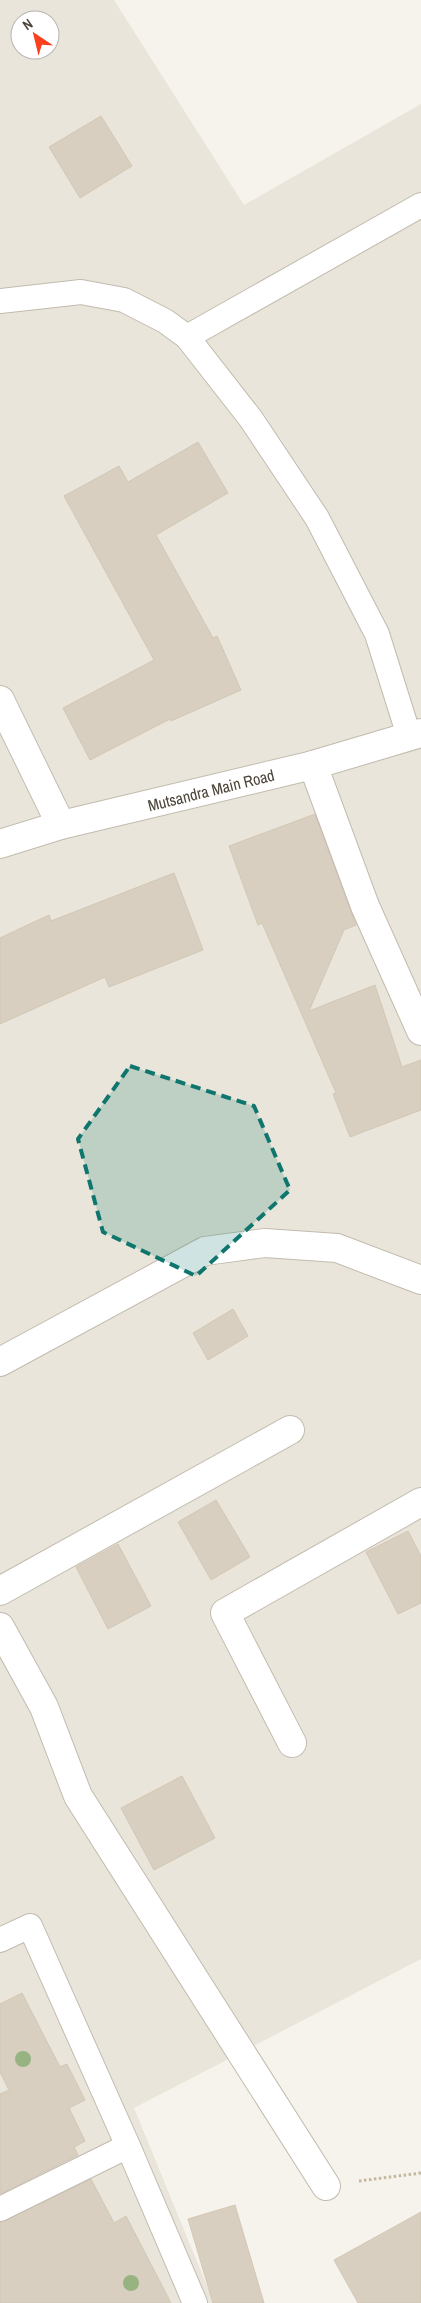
<svg xmlns="http://www.w3.org/2000/svg" width="421" height="2303" font-family="'Archivo Narrow',sans-serif">
  <rect width="100%" height="100%" fill="#f6f3ec"/>
  <path fill="#eae5da" fill-rule="evenodd" d="M 0,0 L 114,0 L 244,205 L 421,104 L 421,1959 L 134,2108 L 214,2303 L 0,2303 ZM 20,20 L 50,20 L 50,50 L 20,50 Z"/>
  <g fill="#d8cfc1" stroke="#d3c7b4">
    <path d="M 101,116 L 132,166 L 80,198 L 49,147 Z"/>
    <path d="M 198,442 L 228,493 L 156,535 L 213,638 L 217,636 L 241,690 L 171,721 L 170,719 L 90,760 L 63,708 L 154,660 L 64,496 L 119,466 L 128,482 Z"/>
    <path d="M 315,814 L 356,925 L 344,930 L 309,1011 L 375,985 L 402,1067 L 421,1060 L 421,1110 L 350,1137 L 333,1094 L 336,1093 L 262,923 L 258,925 L 229,846 Z"/>
    <path d="M 174,873 L 203,950 L 109,987 L 105,977 L 0,1024 L 0,938 L 49,915 L 51,921 Z"/>
    <path d="M 233,1309 L 248,1336 L 208,1360 L 193,1333 Z"/>
    <path d="M 216,1500 L 250,1557 L 211,1580 L 178,1522 Z"/>
    <path d="M 408,1531 L 421,1556 L 421,1603 L 398,1614 L 366,1552 Z"/>
    <path d="M 118,1544 L 151,1606 L 108,1629 L 76,1567 Z"/>
    <path d="M 182,1776 L 215,1838 L 154,1870 L 121,1808 Z"/>
    <path d="M 22,1993 L 60,2067 L 67,2064 L 85,2100 L 69,2108 L 85,2141 L 74,2147 L 78,2155 L 0,2194 L 0,2094 L 9,2090 L 0,2072 L 0,2004 Z"/>
    <path d="M 91,2179 L 114,2223 L 126,2216 L 171,2303 L 0,2303 L 0,2223 Z"/>
    <path d="M 235,2205 L 264,2303 L 213,2303 L 188,2219 Z"/>
    <path d="M 421,2212 L 421,2303 L 358,2303 L 334,2260 Z"/>
  </g>
  <g fill="none" stroke-linecap="round" stroke-linejoin="round">
    <defs>
      <g id="service">
        <path d="M 0,301 L 81,292 L 124,300 L 165,321 L 187,337 L 251,419 L 317,518 L 377,634 L 409,736"/>
        <path d="M 187,337 L 421,205"/>
        <path d="M 0,1940 L 30,1926 L 128,2146 L 195,2303"/>
        <path d="M 0,2209 L 128,2146"/>
      </g>
      <g id="minor">
        <path d="M 0,700 L 61,825"/>
        <path d="M 313,765 L 365,906 L 421,1031"/>
        <path d="M 0,1362 L 205,1251 L 265,1243 L 337,1248 L 421,1280"/>
        <path d="M 0,1591 L 290,1430"/>
        <path d="M 0,1627 L 44,1707 L 78,1796 L 326,2186"/>
        <path d="M 292,1743 L 225,1613 L 421,1502"/>
      </g>
      <path id="tertiary" d="M 0,844 L 61,825 L 313,765 L 421,733"/>
    </defs>
    <use href="#service" stroke="#c2bbae" stroke-width="26"/>
    <use href="#minor" stroke="#c2bbae" stroke-width="30"/>
    <use href="#tertiary" stroke="#c2bbae" stroke-width="30"/>
    <path stroke="#c4b79f" stroke-width="3" stroke-dasharray="2.5 2.5" stroke-linecap="butt" d="M 359,2181 L 421,2173"/>
    <use href="#service" stroke="#fff" stroke-width="24"/>
    <use href="#minor" stroke="#fff" stroke-width="28"/>
    <use href="#tertiary" stroke="#fff" stroke-width="28"/>
  </g>
  <g fill="#97b381">
    <circle cx="23" cy="2059" r="8"/>
    <circle cx="131" cy="2283" r="8"/>
  </g>
  <path fill="#0f766e" fill-opacity="0.2" stroke="#0f766e" stroke-width="4" stroke-dasharray="10 6" stroke-linejoin="round" d="M 130,1066 L 254,1106 L 290,1190 L 196,1276 L 103,1232 L 78,1139 Z"/>
  <g text-anchor="middle" stroke-width="5" stroke-linejoin="round" paint-order="stroke">
    <g font-size="16" fill="#4b4439" stroke="#fff">
      <text transform="translate(211 790) rotate(-14)" y="6">Mutsandra Main Road</text>
    </g>
  </g>
  <g transform="translate(35 35) rotate(325)"><circle r="24" fill="#ffffff" stroke="#b7b4b0"/>
  <path d="M0-4L9 19L0 12L-9 19Z" fill="#fc3f1d"/>
  <text y="-8" font-size="14" font-weight="bold" text-anchor="middle" fill="#4b4439">N</text>
  </g>
</svg>
